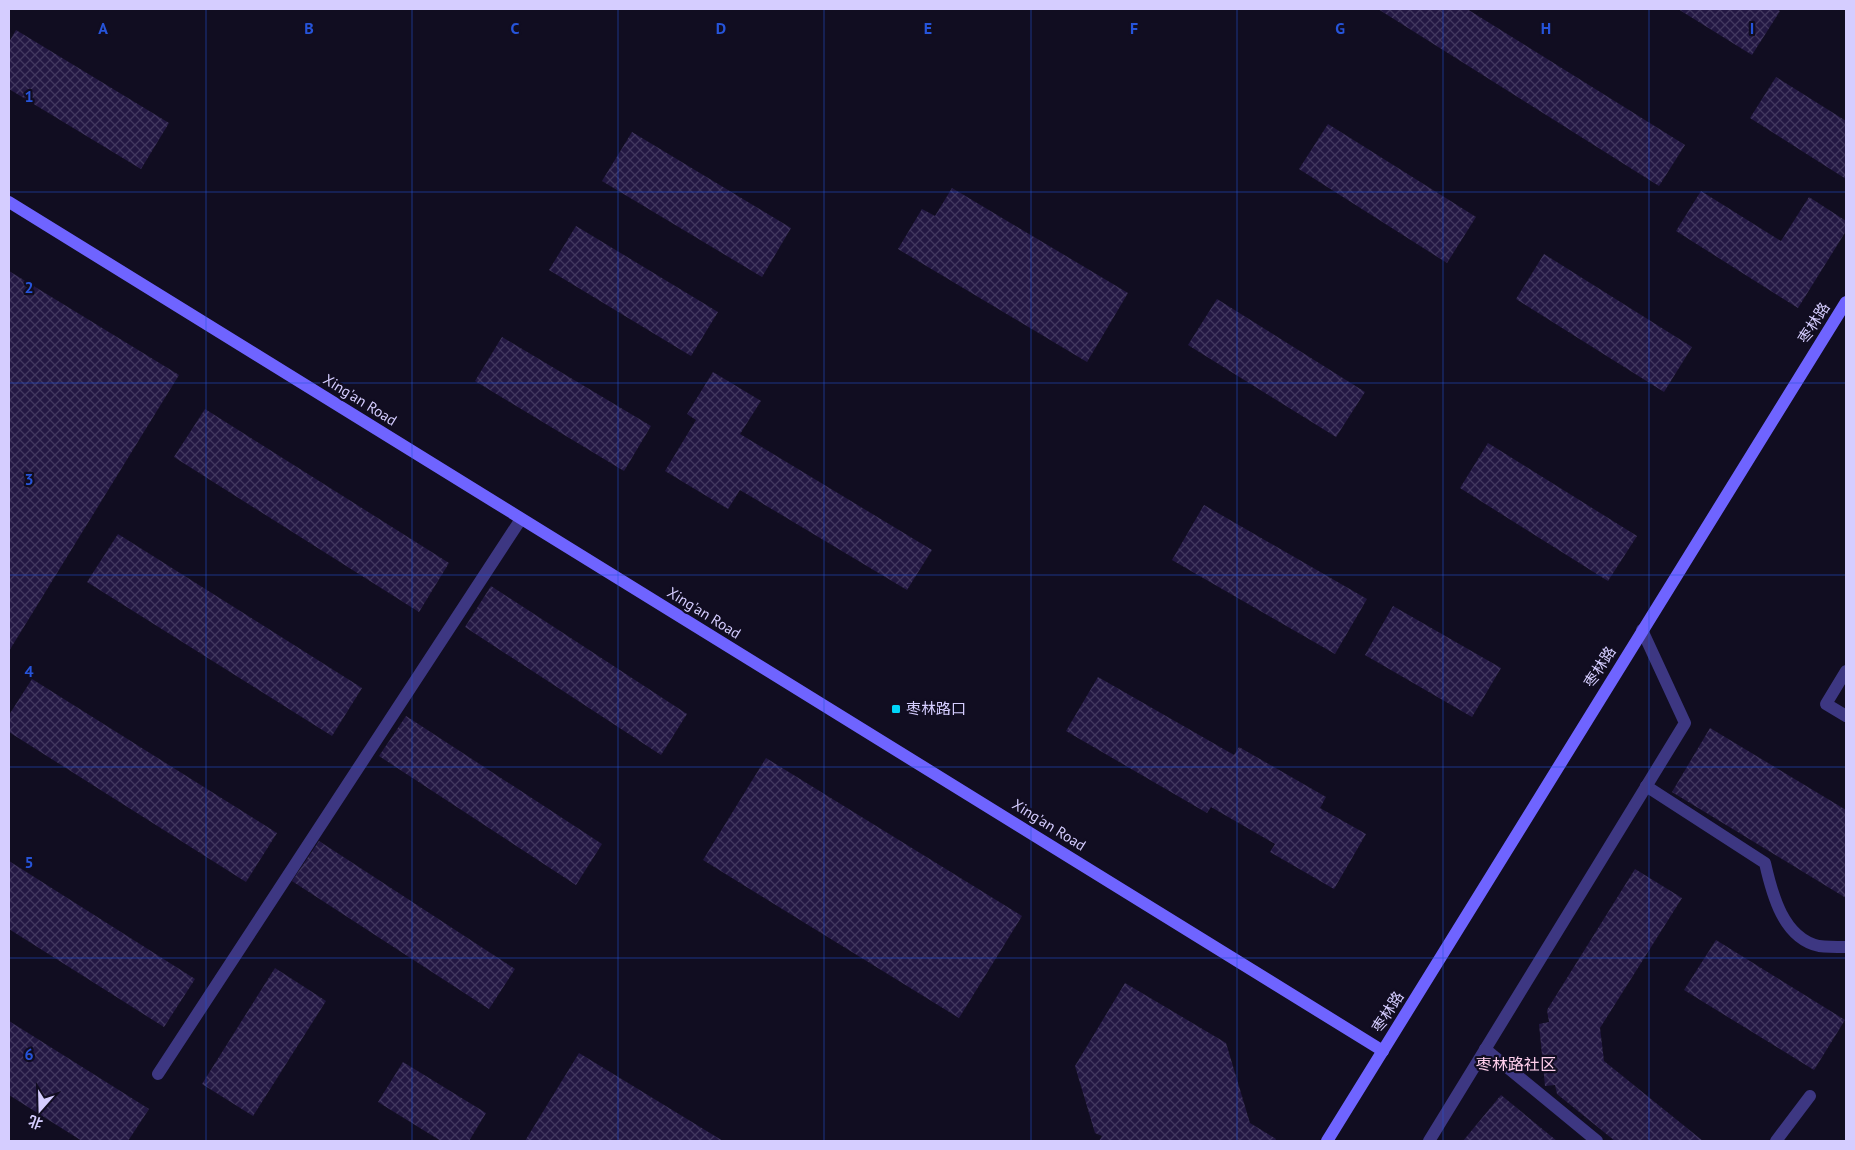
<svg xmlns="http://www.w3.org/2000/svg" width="1855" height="1150" font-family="'PT Sans','Noto Sans SC',sans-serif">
  <defs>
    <pattern id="building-cross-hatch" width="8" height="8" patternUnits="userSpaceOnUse" patternTransform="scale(1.25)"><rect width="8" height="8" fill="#231843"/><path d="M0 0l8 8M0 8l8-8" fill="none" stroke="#42385f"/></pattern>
  </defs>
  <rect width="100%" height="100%" fill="#110d21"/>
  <g fill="url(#building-cross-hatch)">
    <path d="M 1378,9 L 1467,9 L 1685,145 L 1659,186 Z"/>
    <path d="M 1678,9 L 1776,9 L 1780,11 L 1752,55 Z"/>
    <path d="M 16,30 L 169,123 L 141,169 L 9,89 L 9,42 Z"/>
    <path d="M 1776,77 L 1846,121 L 1846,179 L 1750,118 Z"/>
    <path d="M 1328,124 L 1476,217 L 1447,263 L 1299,169 Z"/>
    <path d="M 632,132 L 791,228 L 762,277 L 602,181 Z"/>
    <path d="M 952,188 L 1128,293 L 1087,362 L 898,249 L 922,209 L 935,216 Z"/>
    <path d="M 1701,191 L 1781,241 L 1809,197 L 1846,221 L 1846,231 L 1798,308 L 1676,231 Z"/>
    <path d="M 576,226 L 718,312 L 691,356 L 549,270 Z"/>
    <path d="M 1544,254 L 1692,347 L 1664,392 L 1516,299 Z"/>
    <path d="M 9,271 L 179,375 L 9,651 Z"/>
    <path d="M 1217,299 L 1365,392 L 1336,437 L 1188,345 Z"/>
    <path d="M 502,337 L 651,426 L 624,471 L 475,381 Z"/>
    <path d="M 713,372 L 761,401 L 740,434 L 932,550 L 907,590 L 740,490 L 728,509 L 665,471 L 696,420 L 687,414 Z"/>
    <path d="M 205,409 L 449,563 L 419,612 L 174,457 Z"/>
    <path d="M 1488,443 L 1637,536 L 1608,581 L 1460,488 Z"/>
    <path d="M 1204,505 L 1367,599 L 1335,654 L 1172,560 Z"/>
    <path d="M 118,534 L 362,688 L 332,736 L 87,582 Z"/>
    <path d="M 491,586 L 687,714 L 661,755 L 465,627 Z"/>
    <path d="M 1393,606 L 1501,668 L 1472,717 L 1365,655 Z"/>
    <path d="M 1098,677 L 1234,755 L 1239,747 L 1326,797 L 1320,808 L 1366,834 L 1334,889 L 1270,852 L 1275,844 L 1211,807 L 1207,813 L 1066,731 Z"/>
    <path d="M 32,679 L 277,833 L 246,882 L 9,732 L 9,715 Z"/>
    <path d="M 406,716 L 602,844 L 576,885 L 379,756 Z"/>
    <path d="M 1710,728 L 1846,810 L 1846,898 L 1672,792 Z"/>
    <path d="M 766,758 L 1022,916 L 959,1018 L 703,860 Z"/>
    <path d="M 319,841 L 515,969 L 489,1009 L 292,881 Z"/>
    <path d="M 9,861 L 195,979 L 164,1027 L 9,929 Z"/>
    <path d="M 1635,869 L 1682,898 L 1600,1028 L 1604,1061 L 1703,1141 L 1615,1141 L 1557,1094 L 1555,1085 L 1545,1086 L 1539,1024 L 1549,1022 L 1547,1010 Z"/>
    <path d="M 1716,940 L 1845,1020 L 1814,1070 L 1684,990 Z"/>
    <path d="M 275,968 L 326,1001 L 253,1116 L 202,1084 Z"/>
    <path d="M 1125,983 L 1226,1043 L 1250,1123 L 1276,1139 L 1275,1141 L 1099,1141 L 1102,1136 L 1095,1133 L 1075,1066 Z"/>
    <path d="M 9,1021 L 149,1109 L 128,1141 L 82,1141 L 9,1095 Z"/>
    <path d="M 579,1053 L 723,1141 L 525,1141 Z"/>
    <path d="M 403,1062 L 486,1113 L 469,1141 L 441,1141 L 378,1102 Z"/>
    <path d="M 1501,1095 L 1557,1141 L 1463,1141 Z"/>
  </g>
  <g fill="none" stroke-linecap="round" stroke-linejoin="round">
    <g stroke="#3d3782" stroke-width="12">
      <path d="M 1646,786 L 1765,863 C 1772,894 1783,938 1819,946 C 1828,947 1838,947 1846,947"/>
      <path d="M 1485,1049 L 1597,1141"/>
      <path d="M 1776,1141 L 1810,1096"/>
    </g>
    <g stroke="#3d3782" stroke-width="12">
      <path d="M 1846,671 L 1826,704 L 1846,716"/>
      <path d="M 158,1074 L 521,519"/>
      <path d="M 1429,1141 L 1685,723 L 1642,630"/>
    </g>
    <g stroke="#6f64ff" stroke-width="12">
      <path d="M 9,202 L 1383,1051"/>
      <path d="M 1327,1141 L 1846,302"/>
    </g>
  </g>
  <path fill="none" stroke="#2654da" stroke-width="1" stroke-opacity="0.55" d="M 206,9 L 206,1141M 412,9 L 412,1141M 618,9 L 618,1141M 824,9 L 824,1141M 1031,9 L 1031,1141M 1237,9 L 1237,1141M 1443,9 L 1443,1141M 1649,9 L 1649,1141M 9,192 L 1846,192M 9,383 L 1846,383M 9,575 L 1846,575M 9,767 L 1846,767M 9,958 L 1846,958"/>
  <rect fill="#00d5f8" stroke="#110d21" stroke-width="2" x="891" y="704" width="10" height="10" rx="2.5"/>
  <g text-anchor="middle" stroke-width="4.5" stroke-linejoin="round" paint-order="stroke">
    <g font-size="15" fill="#d5cdff" stroke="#110d21">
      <text transform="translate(1814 323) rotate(-58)" y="5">枣林路</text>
      <text transform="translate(360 400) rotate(32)" y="5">Xing'an Road</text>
      <text transform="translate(704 613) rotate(32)" y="5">Xing'an Road</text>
      <text transform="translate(1600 667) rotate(-58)" y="5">枣林路</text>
      <text transform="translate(1049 825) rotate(32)" y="5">Xing'an Road</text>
      <text transform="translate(1388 1012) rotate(-58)" y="5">枣林路</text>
    </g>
    <g font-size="15" fill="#d5cdff" stroke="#110d21" text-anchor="start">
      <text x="906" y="714">枣林路口</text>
    </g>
    <g font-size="16" fill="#ffcfec" stroke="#110d21">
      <text x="1516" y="1070">枣林路社区</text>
    </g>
  </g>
  <g font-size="16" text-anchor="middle" font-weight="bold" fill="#2654da" stroke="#110d21" stroke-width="4.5" stroke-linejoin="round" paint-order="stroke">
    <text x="103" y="34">A</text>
    <text x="309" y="34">B</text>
    <text x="515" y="34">C</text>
    <text x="721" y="34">D</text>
    <text x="928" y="34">E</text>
    <text x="1134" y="34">F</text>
    <text x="1340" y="34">G</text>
    <text x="1546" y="34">H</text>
    <text x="1752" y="34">I</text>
    <text x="29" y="102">1</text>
    <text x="29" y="293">2</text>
    <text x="29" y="485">3</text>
    <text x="29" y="677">4</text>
    <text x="29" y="868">5</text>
    <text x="29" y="1060">6</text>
  </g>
  <rect width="1855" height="1150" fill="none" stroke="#d5cdff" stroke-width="20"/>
  <g transform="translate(40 1110) rotate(200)" stroke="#110d21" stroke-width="4" paint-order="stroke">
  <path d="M0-4L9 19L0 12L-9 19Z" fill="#d5cdff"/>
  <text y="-8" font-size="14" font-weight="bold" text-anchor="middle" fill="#d5cdff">北</text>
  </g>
</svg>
